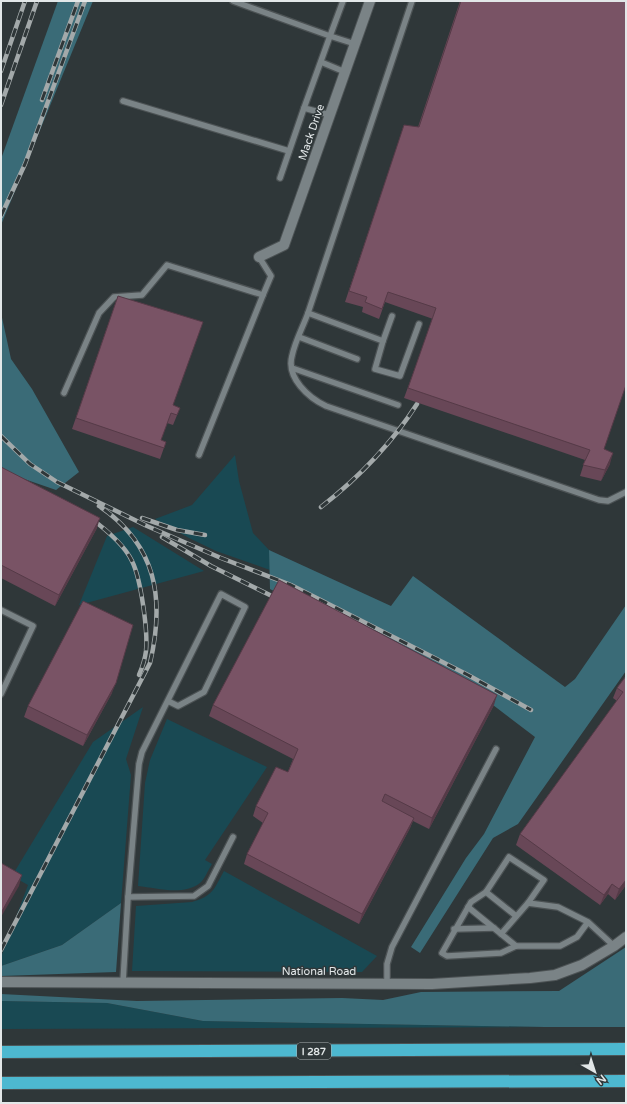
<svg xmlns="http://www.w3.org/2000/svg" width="627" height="1104" font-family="'Varela Round',sans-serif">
  <rect width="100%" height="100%" fill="#2f3739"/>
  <g fill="#194953">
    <path d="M 235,455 L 239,481 L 253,533 L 269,550 L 270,570 L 216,551 L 189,538 L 155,519 L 192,505 Z"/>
    <path d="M 133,527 L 204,571 L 79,605 L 107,536 Z"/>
    <path d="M 143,707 L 126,759 L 131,775 L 121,903 L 62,945 L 1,966 L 1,957 L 28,885 L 12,876 L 93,742 Z"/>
    <path d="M 167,719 L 267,767 L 205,860 L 212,864 C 208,870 205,879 200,883 C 183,896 157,888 138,886 L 145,783 L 150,760 Z"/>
    <path d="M 224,871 L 377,956 L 362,972 L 132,971 L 136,906 L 192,902 C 213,896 214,889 224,871 Z"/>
    <path d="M 1,1001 L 107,1003 L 203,1021 L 545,1027 L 1,1029 Z"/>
  </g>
  <g fill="#3a6b77">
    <path d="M 58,1 L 93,1 L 1,225 L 1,159 Z"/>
    <path d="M 1,313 L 11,359 L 32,389 L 79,472 L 56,490 L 1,471 Z"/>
    <path d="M 269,550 L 391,606 L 413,576 L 565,687 L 575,679 L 626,605 L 626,671 L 518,824 L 493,838 L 420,953 L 411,947 L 466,858 L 484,834 L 535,737 L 493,705 L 270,589 Z"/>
    <path d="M 121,903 L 116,972 L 1,976 L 1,966 L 62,945 Z"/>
    <path d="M 626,947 L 626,1027 L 545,1027 L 203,1021 L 107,1003 L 1,1001 L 1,994 L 137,1001 L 342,998 L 383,1000 L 421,992 L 559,991 Z"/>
  </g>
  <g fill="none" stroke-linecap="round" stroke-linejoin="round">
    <defs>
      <g id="lane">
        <path d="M 233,1 L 330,36 L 304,108 L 330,115"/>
        <path d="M 343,1 L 330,36 L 355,44"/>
        <path d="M 412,1 L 308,313 C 303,327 295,341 292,356 C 286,378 309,398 326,406 L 599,500 L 608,501 L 626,492"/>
        <path d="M 321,62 L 345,72"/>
        <path d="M 123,101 L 289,151"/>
        <path d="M 280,178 L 304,108"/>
        <path d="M 308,313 L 383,341 L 375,369 L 400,376 L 419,324"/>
        <path d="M 299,337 L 357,359"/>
        <path d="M 383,341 L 392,316"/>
        <path d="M 292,368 L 398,405"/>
        <path d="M 64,393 L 99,313 L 114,297 L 142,295 L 167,265 L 263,295 L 271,276 L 259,257"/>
        <path d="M 199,455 L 263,295"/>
        <path d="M 1,610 L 33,626 L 1,694"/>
        <path d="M 486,892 L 516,916"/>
        <path d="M 128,897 L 194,896 L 208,886 L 233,837"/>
        <path d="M 468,907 L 516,946"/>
        <path d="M 588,922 L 558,907 L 528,903 L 544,880 L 509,857 L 486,892 L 471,902 L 442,953 L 447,956 L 501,953 L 516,946 L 560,946 L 577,937 L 588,922 L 614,946"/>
        <path d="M 454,929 L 494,928"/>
        <path d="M 501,934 L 528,903"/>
        <path d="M 123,982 L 128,897 L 139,764 L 142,752 L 221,594 L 245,607 L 204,692 L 178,706 L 168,701"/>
        <path d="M 387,984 L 387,964 L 392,947 L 496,749"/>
      </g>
      <g id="street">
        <path d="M 259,257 L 284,245 L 370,1"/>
        <path d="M 1,982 L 432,984 L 530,978 L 555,975 L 582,965 L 614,946 L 626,937"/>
      </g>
      <g id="highway">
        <path d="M 1,1052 L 626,1049"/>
        <path d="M 1,1083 L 626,1081"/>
      </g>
    </defs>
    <use href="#lane" stroke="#4c5254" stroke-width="8"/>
    <use href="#street" stroke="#4c5254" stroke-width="12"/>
    <use href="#highway" stroke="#4c5254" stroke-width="14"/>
    <use href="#lane" stroke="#7a8386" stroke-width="5.5"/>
    <use href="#street" stroke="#7a8386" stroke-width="10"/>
    <use href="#highway" stroke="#4db8d0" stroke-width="12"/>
    <defs>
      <g id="rail">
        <path d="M 1,71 L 25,1"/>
        <path d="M 42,100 L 78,1"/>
        <path d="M 1,105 L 37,1"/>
        <path d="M 1,216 L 25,164 L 85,1"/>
        <path d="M 1,436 L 30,464 L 57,482 L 147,526 L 221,558 L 291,585 L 468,675 L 531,710"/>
        <path d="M 321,507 C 357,479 392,443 417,404"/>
        <path d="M 89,517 C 104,528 124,544 132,561 C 141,579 148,631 146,651 C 145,659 142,668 139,675"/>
        <path d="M 142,518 L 177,530 L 205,535"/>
        <path d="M 162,537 L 211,566 L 280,600"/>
        <path d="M 1,950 L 150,663 C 165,599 157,545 99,506"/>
      </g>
    </defs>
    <use href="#rail" stroke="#a3a9aa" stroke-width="4.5"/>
    <use href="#rail" stroke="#2f3739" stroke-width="3" stroke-dasharray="9" stroke-linecap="butt"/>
  </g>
  <g fill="#684757">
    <path d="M 460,1 L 626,1 L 604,449 L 610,464 L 601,481 L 580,476 L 585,460 L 404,398 L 433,319 L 385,302 L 379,319 L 362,312 L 363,307 L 345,302 L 404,125 L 418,127 Z"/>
    <path d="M 118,296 L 173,405 L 180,408 L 173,425 L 167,423 L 161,440 L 166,442 L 160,459 L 72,429 Z"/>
    <path d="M 1,467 L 97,528 L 55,606 L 1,578 Z"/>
    <path d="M 626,676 L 626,885 L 615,900 L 608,894 L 600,905 L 516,845 L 520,834 L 617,701 L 613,698 L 617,688 Z"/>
    <path d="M 112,693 L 83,746 L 24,717 L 28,706 Z"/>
    <path d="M 213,705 L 494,705 L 429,829 L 413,821 L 410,828 L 359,924 L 244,864 L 247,854 L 263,823 L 253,816 L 256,806 L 288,772 L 293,759 L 209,716 Z"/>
  </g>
  <g fill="#553a47">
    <path d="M 613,453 L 610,464 L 601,481 L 605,470 Z"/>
    <path d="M 100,518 L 97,528 L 55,606 L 59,595 Z"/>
    <path d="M 116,683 L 112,693 L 83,746 L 87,735 Z"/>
    <path d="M 497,695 L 494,705 L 429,829 L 432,818 Z"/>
    <path d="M 414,818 L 410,828 L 359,924 L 362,914 Z"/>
    <path d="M 22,875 L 19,886 L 1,917 L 1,913 Z"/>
    <path d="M 626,880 L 626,885 L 615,900 L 619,889 Z"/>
    <path d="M 612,884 L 608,894 L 600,905 L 604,895 Z"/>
  </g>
  <g fill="#795365" stroke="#553a47">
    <path d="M 461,1 L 626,1 L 626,385 L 604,449 L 613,453 L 605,470 L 583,465 L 590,450 L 408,388 L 436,308 L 388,292 L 382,309 L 365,302 L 367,297 L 349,291 L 404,125 L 419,127 Z"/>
    <path d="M 118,296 L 203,322 L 173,405 L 180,408 L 177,415 L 171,413 L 161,440 L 166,442 L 164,448 L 76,418 Z"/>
    <path d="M 1,467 L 100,518 L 59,595 L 1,565 Z"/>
    <path d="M 279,580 L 497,695 L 432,818 L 385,794 L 382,801 L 414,818 L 362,914 L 247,854 L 268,813 L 256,806 L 276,767 L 288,772 L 298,749 L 213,705 Z"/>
    <path d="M 83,601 L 133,625 L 116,683 L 87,735 L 28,706 Z"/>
    <path d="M 626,676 L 626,880 L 619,889 L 612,884 L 604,895 L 520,834 L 623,692 L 617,688 Z"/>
    <path d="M 1,863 L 22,875 L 1,913 Z"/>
  </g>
  <g text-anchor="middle" stroke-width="3" stroke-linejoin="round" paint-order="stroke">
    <rect fill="#2f3739" stroke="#acb2b4" stroke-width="1" x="297" y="1043" width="34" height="16" rx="3"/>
    <g font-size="10" font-weight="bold" fill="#e2e7e8">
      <text x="314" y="1055">I 287</text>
    </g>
    <g font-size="11" fill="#e2e7e8" stroke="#2f3739">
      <text transform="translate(311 132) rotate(-71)" y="4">Mack Drive</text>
      <text x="319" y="975">National Road</text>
    </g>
  </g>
  <rect width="627" height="1104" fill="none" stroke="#e2e7e8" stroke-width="4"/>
  <g transform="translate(595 1072) rotate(141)" stroke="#2f3739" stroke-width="3" paint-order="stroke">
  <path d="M0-3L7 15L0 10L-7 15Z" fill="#e2e7e8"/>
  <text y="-6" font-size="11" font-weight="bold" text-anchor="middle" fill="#e2e7e8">N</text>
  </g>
</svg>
